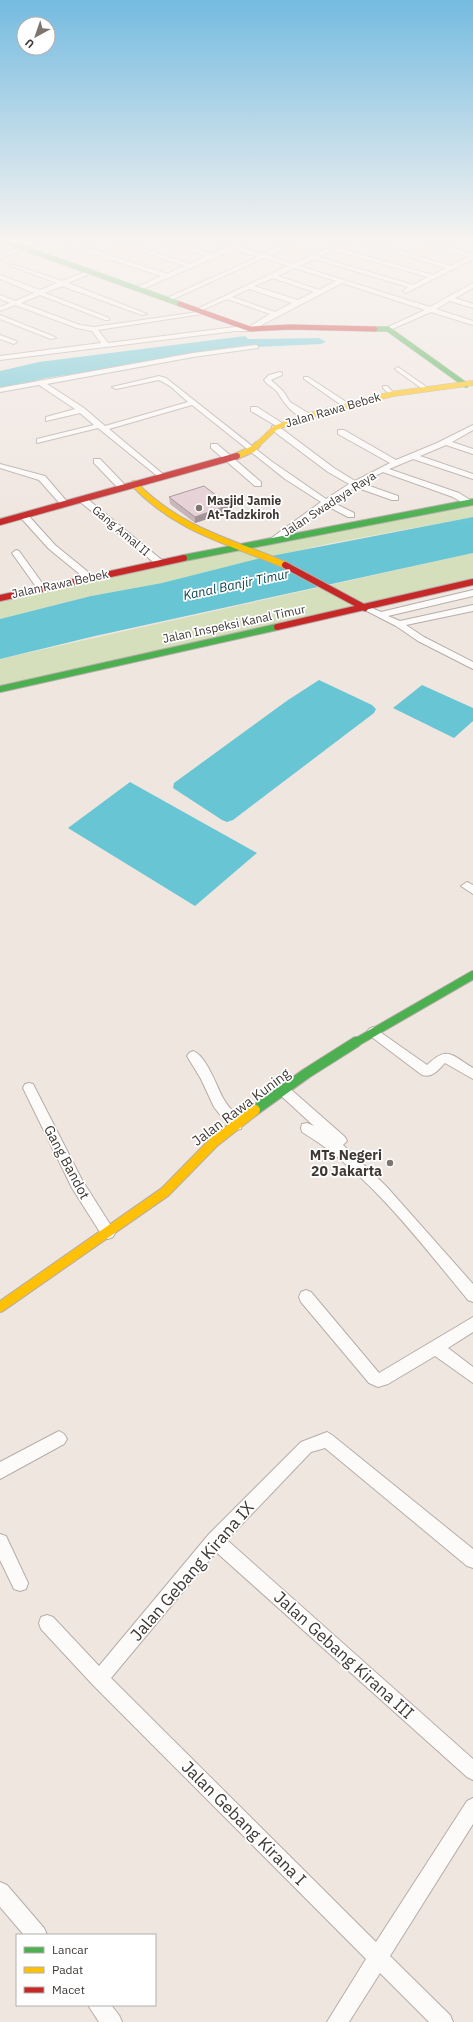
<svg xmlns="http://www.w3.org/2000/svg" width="473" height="2022" font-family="'IBM Plex Sans',sans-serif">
  <rect width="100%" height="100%" fill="#f0e6e0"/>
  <g fill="#d5dfbb">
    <path d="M 473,502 L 473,517 L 327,544 L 162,583 L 91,596 L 0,619 L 0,598 Z"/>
    <path d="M 473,553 L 473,583 L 0,689 L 0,659 Z"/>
  </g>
  <g fill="#68c6d4">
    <path d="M 245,336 L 248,339 L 319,338 L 326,342 L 321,344 L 257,347 L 46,378 L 0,389 L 0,371 L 39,362 Z"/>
    <path d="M 473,517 L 473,553 L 95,636 L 0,659 L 0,619 L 91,596 L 162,583 L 261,558 Z"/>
    <path d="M 319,680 L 372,705 L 376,709 L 374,713 L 233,820 L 227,822 L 222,820 L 173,788 L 174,783 L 288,700 Z"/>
    <path d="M 422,685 L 473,708 L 473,721 L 454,738 L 393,708 Z"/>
    <path d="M 130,782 L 257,853 L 195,906 L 68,828 Z"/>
  </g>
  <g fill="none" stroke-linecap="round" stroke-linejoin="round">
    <defs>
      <g id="street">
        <path d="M 38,241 L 45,241 L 0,259 L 0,255 Z"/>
        <path d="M 85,241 L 92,241 L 82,246 L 167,274 L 185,266 L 113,241 L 121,241 L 190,264 L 207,256 L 162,241 L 170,241 L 212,254 L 228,247 L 212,241 L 220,241 L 233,245 L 243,241 L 250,241 L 239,247 L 263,254 L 293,241 L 300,241 L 269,256 L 293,264 L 344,241 L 351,241 L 338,248 L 433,275 L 446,268 L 358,241 L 366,241 L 451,266 L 469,257 L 420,241 L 428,241 L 473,254 L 473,259 L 406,293 L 403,291 L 408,287 L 314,259 L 299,266 L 430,307 L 473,283 L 473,288 L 455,298 L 473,304 L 473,308 L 450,301 L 436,309 L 473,321 L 473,325 L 431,312 L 390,330 L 386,330 L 386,328 L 425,310 L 342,283 L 250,331 L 235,331 L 0,360 L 0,356 L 101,343 L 92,331 L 77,328 L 15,305 L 0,311 L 0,307 L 10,303 L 0,299 L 0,295 L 15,301 L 34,293 L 0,279 L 0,275 L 40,290 L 57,283 L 11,266 L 11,264 L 62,281 L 88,271 L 92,271 L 92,273 L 68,283 L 147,314 L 142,315 L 62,286 L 45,293 L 109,318 L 109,320 L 105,320 L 40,295 L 21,303 L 80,325 L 94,327 L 205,311 L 208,313 L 98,330 L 108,343 L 235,327 L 249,327 L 270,314 L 227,299 L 200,311 L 195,310 L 288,266 L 264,258 L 169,301 L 167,300 L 167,298 L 258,257 L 234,249 L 138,291 L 135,289 L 136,288 L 161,276 L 76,248 L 51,258 L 46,257 ZM 333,250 L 428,277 L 413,285 L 319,257 ZM 294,268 L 336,281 L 319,290 L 278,276 ZM 273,278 L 314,292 L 298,300 L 254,286 ZM 249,289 L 292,303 L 275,312 L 232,297 Z"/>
        <path d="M 0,315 L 55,337 L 56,338 L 51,339 L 0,319 Z"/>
        <path d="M 0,335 L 16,341 L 17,342 L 14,344 L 0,339 Z"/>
        <path d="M 256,345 L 258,346 L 258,348 L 193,357 L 47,384 L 84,408 L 105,426 L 188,402 L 170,386 L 159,380 L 116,389 L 112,387 L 159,376 L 166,378 L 271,461 L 326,499 L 349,484 L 328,472 L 272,430 L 272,426 L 278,426 L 334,468 L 355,481 L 390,463 L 338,434 L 338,430 L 344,430 L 396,460 L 437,443 L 473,425 L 473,430 L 452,442 L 473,449 L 473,454 L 446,445 L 420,456 L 473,474 L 473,479 L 413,459 L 389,469 L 459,493 L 472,501 L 472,505 L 466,505 L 453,497 L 383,472 L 361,483 L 398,496 L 398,500 L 392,500 L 355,487 L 332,502 L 354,513 L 354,517 L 348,517 L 327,506 L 273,543 L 270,543 L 270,539 L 321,502 L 285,479 L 192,405 L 109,429 L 164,475 L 164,479 L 161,479 L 98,428 L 37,443 L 37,439 L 94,425 L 80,413 L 46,421 L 46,417 L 75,409 L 39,385 L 0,392 L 0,388 L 193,353 Z"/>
        <path d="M 398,367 L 428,388 L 428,390 L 424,390 L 396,370 L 395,369 Z"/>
        <path d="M 280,372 L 282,373 L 282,375 L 271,380 L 283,391 L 290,402 L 310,414 L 310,418 C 296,420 284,403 278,393 C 275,388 267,385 264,380 L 269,375 Z"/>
        <path d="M 304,377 L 308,377 L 351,405 L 344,407 L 304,379 Z"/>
        <path d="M 383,386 L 387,386 L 394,393 L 394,395 L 390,395 L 383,388 Z"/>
        <path d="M 251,407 L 257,407 L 285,425 L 278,427 L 251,411 Z"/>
        <path d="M 211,444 L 217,444 L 261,482 L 261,486 L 255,486 L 211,448 Z"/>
        <path d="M 94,459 L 100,459 L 125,485 L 125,489 L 119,489 L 94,463 Z"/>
        <path d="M 0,464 L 45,476 L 69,504 L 62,506 L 39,480 L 0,468 Z"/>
        <path d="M 79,497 L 85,497 L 163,561 L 163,565 L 157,565 L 79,501 Z"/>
        <path d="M 21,514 L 27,514 L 55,545 L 93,576 L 93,580 L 87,580 L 49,549 L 21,518 Z"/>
        <path d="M 16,550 L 19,551 L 45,587 L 45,591 L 39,591 L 12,553 Z"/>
        <path d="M 473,590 L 473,596 L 388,616 L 400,621 L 473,605 L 473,611 L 406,625 L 424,637 L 473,662 L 473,669 L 418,641 L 396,626 L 361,608 L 365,605 L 381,612 Z"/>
        <path d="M 467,882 L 473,885 L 473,894 L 461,886 Z"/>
        <path d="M 373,1027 L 427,1065 C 448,1045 451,1055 473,1068 L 473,1079 L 445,1063 C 438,1070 433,1078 422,1075 L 369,1035 L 367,1032 L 369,1029 Z"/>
        <path d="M 193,1051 C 206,1055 217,1087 223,1098 C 228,1107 235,1114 241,1121 L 242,1125 L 241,1129 L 236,1130 L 231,1129 L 214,1107 L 201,1079 L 187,1056 L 189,1053 Z"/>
        <path d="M 29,1083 L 33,1084 L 82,1180 L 113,1229 L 115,1233 L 113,1237 L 108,1239 L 103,1237 L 72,1188 L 23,1088 L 25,1084 Z"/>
        <path d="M 283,1085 L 287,1086 L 345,1137 L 347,1141 L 343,1145 L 386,1186 L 473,1284 L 473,1302 L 468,1300 C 420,1242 367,1171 302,1132 L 301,1128 L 302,1124 L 307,1123 L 314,1126 L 279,1094 L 277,1090 L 279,1086 Z"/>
        <path d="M 306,1290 L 311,1292 L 379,1373 L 473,1317 L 473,1332 L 448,1348 L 473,1367 L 473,1383 L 435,1356 L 388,1384 L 378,1387 L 369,1383 L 301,1302 L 299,1297 L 301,1292 Z"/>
        <path d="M 59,1431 L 64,1434 L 67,1439 L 64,1444 L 0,1479 L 0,1462 Z"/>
        <path d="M 327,1432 L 332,1435 L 473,1549 L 473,1568 L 467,1566 L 325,1448 L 311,1452 L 227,1540 L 473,1759 L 473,1780 L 467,1777 L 216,1552 L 111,1678 L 376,1942 L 467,1801 L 473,1798 L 473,1824 L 390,1956 L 450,2015 L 453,2022 L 429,2022 L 380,1973 L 349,2022 L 327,2022 L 366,1959 L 93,1685 L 41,1629 L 39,1623 L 41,1617 L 47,1615 L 53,1617 L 99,1666 L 209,1534 L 301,1442 Z"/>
        <path d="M 0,1534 L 6,1536 L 28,1583 L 26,1589 L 20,1591 L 14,1589 L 0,1560 Z"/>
        <path d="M 0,1882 L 7,1885 L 44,1928 L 47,1935 L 24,1935 L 0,1907 Z"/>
        <path d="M 88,2005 L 111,2005 L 119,2015 L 122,2022 L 99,2022 Z"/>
      </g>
      <g id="fast-far3">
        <path d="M 4,241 L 180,304"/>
        <path d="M 375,329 L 388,329 L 466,385"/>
      </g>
      <g id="fast-far2">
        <path d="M 184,558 L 473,502"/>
        <path d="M 0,689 L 277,627"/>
      </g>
      <path id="fast-far1" d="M 355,1043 L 473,975"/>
      <path id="fast" d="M 255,1110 L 307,1073 L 356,1042"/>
      <path id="slow-far2" d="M 256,446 L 275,428 L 307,416 L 392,394 L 473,383"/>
      <g id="slow-far1">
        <path d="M 237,456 L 253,449 L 257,445"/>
        <path d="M 134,484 C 180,531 227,540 285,565"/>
      </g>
      <path id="slow" d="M 0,1307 L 165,1192 L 214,1142 L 255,1110"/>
      <path id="jam-far1" d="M 180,304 L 250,329 L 291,327 L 375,329"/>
      <g id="jam">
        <path d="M 0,522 L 237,456"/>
        <path d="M 285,565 L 365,608"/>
        <path d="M 0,598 L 184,558"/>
        <path d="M 277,627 L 473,582"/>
      </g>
    </defs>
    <use href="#street" stroke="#b5ada8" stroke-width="2"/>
    <use href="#fast-far3" stroke="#b5ada8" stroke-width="6"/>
    <use href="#fast-far2" stroke="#b5ada8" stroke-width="8"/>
    <use href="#fast-far1" stroke="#b5ada8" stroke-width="10"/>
    <use href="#fast" stroke="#b5ada8" stroke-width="12"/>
    <use href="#slow-far2" stroke="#b5ada8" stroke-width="6"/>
    <use href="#slow-far1" stroke="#b5ada8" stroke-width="8"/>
    <use href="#slow" stroke="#b5ada8" stroke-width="12"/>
    <use href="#jam-far1" stroke="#b5ada8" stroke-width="6"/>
    <use href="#jam" stroke="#b5ada8" stroke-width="8"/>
    <use href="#street" fill="#fdfbfa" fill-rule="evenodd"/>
    <use href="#fast-far3" stroke="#4caf50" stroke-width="5"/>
    <use href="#fast-far2" stroke="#4caf50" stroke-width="6"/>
    <use href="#fast-far1" stroke="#4caf50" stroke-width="8"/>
    <use href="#fast" stroke="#4caf50" stroke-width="10"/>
    <use href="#slow-far2" stroke="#ffc107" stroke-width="5"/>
    <use href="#slow-far1" stroke="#ffc107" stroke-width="6"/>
    <use href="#slow" stroke="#ffc107" stroke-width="10"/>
    <use href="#jam-far1" stroke="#c62828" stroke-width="5"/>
    <use href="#jam" stroke="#c62828" stroke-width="6"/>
  </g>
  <path fill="#c4b2b7" d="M 169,497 L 229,505 L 229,512 L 195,523 L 170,504 Z"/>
  <path fill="#a09195" d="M 229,505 L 229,512 L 195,523 L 195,517 Z"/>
  <path fill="#e4cfd5" stroke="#a09195" d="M 204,486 L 229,505 L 195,517 L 169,497 Z"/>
  <linearGradient id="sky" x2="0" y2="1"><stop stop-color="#75bbe0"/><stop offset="0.46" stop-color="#f8f4f1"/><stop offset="1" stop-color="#f8f4f1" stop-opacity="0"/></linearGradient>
  <rect width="473" height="524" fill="url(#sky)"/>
  <g fill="#7c7570" stroke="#fff" stroke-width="1.5">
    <circle cx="199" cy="508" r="4"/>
    <circle cx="390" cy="1163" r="4"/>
  </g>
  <g text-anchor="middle" stroke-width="3.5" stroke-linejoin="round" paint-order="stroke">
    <g font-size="12" fill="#3e3834" stroke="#fff">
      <text transform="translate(333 410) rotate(-16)" y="4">Jalan Rawa Bebek</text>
      <text transform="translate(329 504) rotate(-33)" y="4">Jalan Swadaya Raya</text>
      <text transform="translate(121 531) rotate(40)" y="4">Gang Amal II</text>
      <text transform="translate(60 584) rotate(-12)" y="4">Jalan Rawa Bebek</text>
      <text transform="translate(234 624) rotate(-12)" y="4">Jalan Inspeksi Kanal Timur</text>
    </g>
    <g font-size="12" font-weight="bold" fill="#3e3834" stroke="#fff" text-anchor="start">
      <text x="207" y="505">Masjid Jamie<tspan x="207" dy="14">At-Tadzkiroh</tspan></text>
    </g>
    <g font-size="13" font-style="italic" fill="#08444e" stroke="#fff">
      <text transform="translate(236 584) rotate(-12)" y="5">Kanal Banjir Timur</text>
    </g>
    <g font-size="14" fill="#3e3834" stroke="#fff">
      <text transform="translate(241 1107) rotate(-37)" y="5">Jalan Rawa Kuning</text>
      <text transform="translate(67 1162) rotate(62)" y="5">Gang Bandot</text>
    </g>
    <g font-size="14" font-weight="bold" fill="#3e3834" stroke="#fff" text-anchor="end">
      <text x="382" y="1160">MTs Negeri<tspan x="382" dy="16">20 Jakarta</tspan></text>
    </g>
    <g font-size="17" fill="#3e3834" stroke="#fff">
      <text transform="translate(192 1571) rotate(-49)" y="6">Jalan Gebang Kirana IX</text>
      <text transform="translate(344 1655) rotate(42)" y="6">Jalan Gebang Kirana III</text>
      <text transform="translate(244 1823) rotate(45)" y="6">Jalan Gebang Kirana I</text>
    </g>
  </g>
  <rect x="16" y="1934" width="140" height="72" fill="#ffffff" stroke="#b2afae"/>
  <rect x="24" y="1947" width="20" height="6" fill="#4caf50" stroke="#b2afae"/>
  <text x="52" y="1954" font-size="12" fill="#3e3834">Lancar</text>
  <rect x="24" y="1967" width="20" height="6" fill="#ffc107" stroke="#b2afae"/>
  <text x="52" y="1974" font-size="12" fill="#3e3834">Padat</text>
  <rect x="24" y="1987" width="20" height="6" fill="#c62828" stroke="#b2afae"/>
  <text x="52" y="1994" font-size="12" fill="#3e3834">Macet</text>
  <g transform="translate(36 36) rotate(220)"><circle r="19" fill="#ffffff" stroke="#b2afae"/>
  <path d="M0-3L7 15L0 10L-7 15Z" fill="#7c7570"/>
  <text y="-6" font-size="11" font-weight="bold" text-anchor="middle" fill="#3e3834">U</text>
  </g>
</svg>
